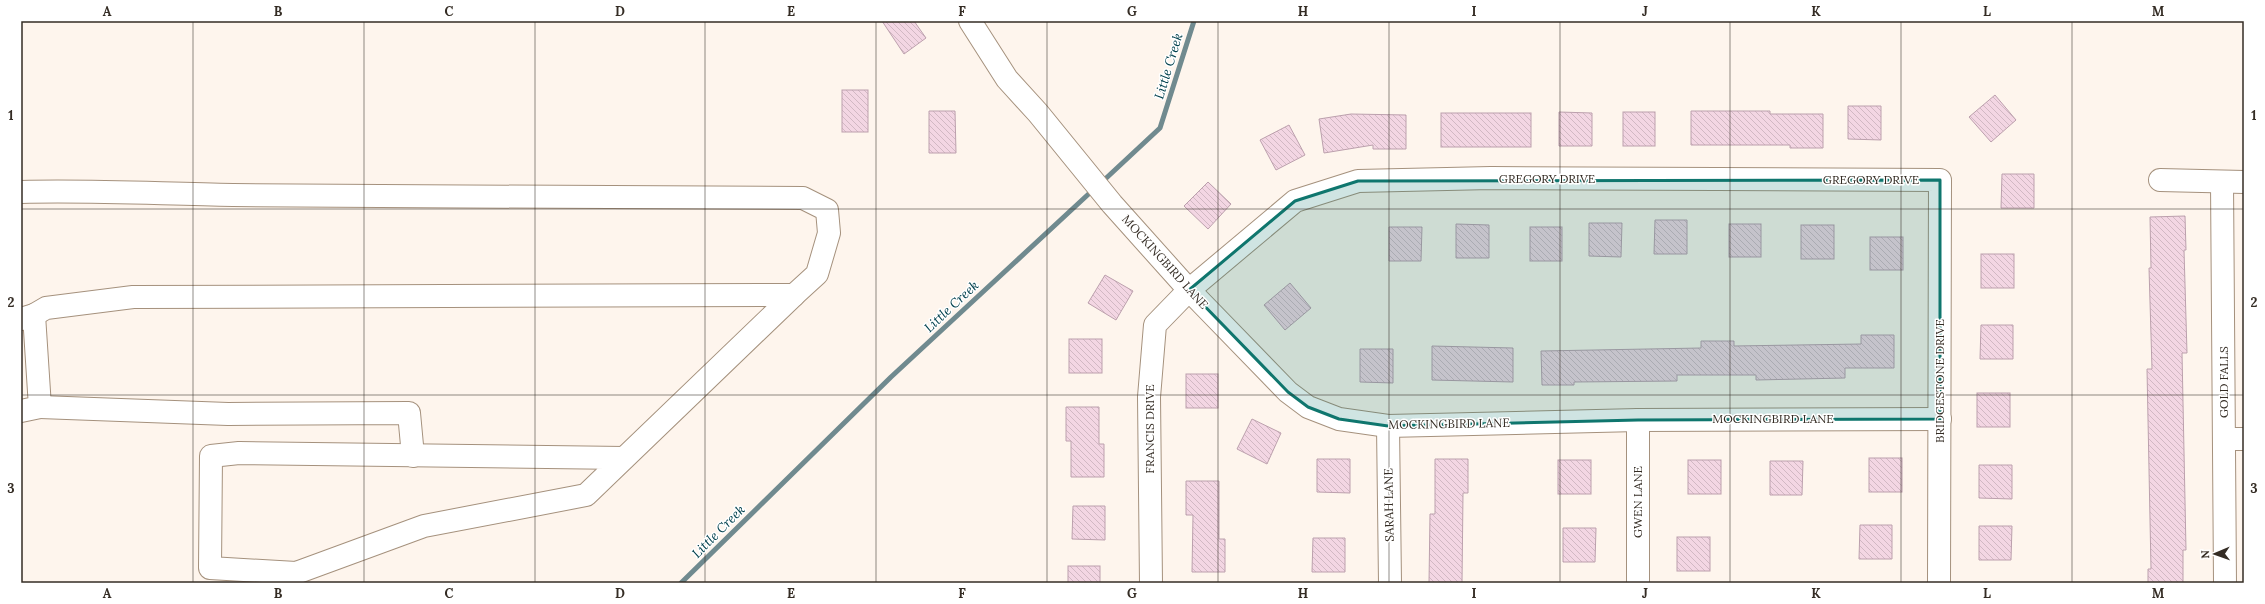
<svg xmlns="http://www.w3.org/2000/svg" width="2265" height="604" font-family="Lora,serif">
  <defs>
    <pattern id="building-back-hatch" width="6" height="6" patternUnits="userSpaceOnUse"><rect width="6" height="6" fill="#f3d6e3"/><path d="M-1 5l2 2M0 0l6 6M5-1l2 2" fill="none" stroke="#d1b8c3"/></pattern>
  </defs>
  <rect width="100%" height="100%" fill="#fef5ed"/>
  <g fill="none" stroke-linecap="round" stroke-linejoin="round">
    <g stroke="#708a8f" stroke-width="5">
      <path d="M 1102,182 L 1160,128 L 1194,21"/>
      <path d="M 681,583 L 891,377 L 1094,189"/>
    </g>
  </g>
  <g fill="url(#building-back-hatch)" stroke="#bca0ad">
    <path d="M 882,21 L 914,21 L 926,38 L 904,54 Z"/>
    <rect x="842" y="90" width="26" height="42"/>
    <path d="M 1995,95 L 2016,120 L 1991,142 L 1969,117 Z"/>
    <path d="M 1848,106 L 1881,106 L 1881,140 L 1848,139 Z"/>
    <path d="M 929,111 L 955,111 L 956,153 L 929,153 Z"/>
    <path d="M 1691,111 L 1770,111 L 1770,114 L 1823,114 L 1823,148 L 1790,148 L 1790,145 L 1691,145 Z"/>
    <path d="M 1559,112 L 1592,113 L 1592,146 L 1559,146 Z"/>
    <rect x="1623" y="112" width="32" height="34"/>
    <rect x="1441" y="113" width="90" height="34"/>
    <path d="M 1351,114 L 1406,115 L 1406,149 L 1373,149 L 1373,145 L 1324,153 L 1319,119 Z"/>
    <path d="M 1289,125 L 1305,155 L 1276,170 L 1260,140 Z"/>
    <path d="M 2002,174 L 2034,174 L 2034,208 L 2001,208 Z"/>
    <path d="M 1208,182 L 1231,204 L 1208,229 L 1184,206 Z"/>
    <path d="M 2185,216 L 2186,250 L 2184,250 L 2187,353 L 2182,353 L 2186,550 L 2183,550 L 2183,583 L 2148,583 L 2148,569 L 2151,569 L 2147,369 L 2152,369 L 2149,268 L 2151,268 L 2150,217 Z"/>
    <path d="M 1655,220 L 1687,220 L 1687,254 L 1654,254 Z"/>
    <path d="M 1589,223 L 1622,223 L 1621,257 L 1589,256 Z"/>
    <path d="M 1456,224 L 1489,225 L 1489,258 L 1456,258 Z"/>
    <rect x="1729" y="224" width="32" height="33"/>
    <rect x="1801" y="225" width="33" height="34"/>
    <path d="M 1389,227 L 1422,227 L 1421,261 L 1389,261 Z"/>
    <rect x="1530" y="227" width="32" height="34"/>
    <rect x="1870" y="237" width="33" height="33"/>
    <rect x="1981" y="254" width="33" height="34"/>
    <path d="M 1105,275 L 1133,291 L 1116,320 L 1088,303 Z"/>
    <path d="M 1290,283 L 1311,308 L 1285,330 L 1264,305 Z"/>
    <path d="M 1981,325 L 2013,325 L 2013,359 L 1980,359 Z"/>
    <path d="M 1861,335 L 1894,335 L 1894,368 L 1845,368 L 1845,378 L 1756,380 L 1756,375 L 1677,375 L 1677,381 L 1574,382 L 1574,385 L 1542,385 L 1541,351 L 1701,348 L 1701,341 L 1734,341 L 1734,346 L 1861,344 Z"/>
    <rect x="1069" y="339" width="33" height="34"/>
    <path d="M 1432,346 L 1513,348 L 1513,382 L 1432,380 Z"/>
    <path d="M 1360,349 L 1393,349 L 1393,383 L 1360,382 Z"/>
    <rect x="1186" y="374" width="32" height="34"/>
    <rect x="1977" y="393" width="33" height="34"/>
    <path d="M 1066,407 L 1099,407 L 1099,444 L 1104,444 L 1104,477 L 1071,477 L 1071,441 L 1066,441 Z"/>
    <path d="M 1252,419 L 1281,433 L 1267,464 L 1237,449 Z"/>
    <rect x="1869" y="458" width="33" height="34"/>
    <path d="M 1317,459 L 1350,459 L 1350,493 L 1317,492 Z"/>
    <path d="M 1435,459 L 1468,459 L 1468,493 L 1463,493 L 1462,583 L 1429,583 L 1430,514 L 1435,514 Z"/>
    <rect x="1558" y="460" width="33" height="34"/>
    <rect x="1688" y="460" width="33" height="34"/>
    <path d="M 1770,461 L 1803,461 L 1802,495 L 1770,495 Z"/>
    <path d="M 1979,465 L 2012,465 L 2012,499 L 1979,498 Z"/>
    <path d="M 1186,481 L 1219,481 L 1219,539 L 1225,539 L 1225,572 L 1192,572 L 1193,515 L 1186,515 Z"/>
    <path d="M 1073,506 L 1105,506 L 1105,540 L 1072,539 Z"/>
    <path d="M 1860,525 L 1892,525 L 1892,559 L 1859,559 Z"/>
    <path d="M 1979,526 L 2012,526 L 2011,560 L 1979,560 Z"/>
    <path d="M 1563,528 L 1596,528 L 1595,562 L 1563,562 Z"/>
    <rect x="1677" y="537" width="33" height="34"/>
    <path d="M 1313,538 L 1345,538 L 1345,572 L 1312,572 Z"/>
    <rect x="1068" y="566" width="32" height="17"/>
  </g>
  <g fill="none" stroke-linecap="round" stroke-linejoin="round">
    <defs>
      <g id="minor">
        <path d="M 970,21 L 1007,79 L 1038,113 L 1112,204 L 1189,290 L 1288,392 L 1308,407 L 1339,419 L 1388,426 L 1638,420 L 1940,419"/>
        <path d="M 2160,180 L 2244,182"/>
        <path d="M 2222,182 L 2225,583"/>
        <path d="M 21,192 C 92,190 162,194 233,195 C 423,196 613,198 803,198 L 827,210 L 829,233 L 817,274 L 794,295 L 586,495 L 424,526 L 296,573 L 210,568 L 211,456 L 239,453 L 624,458"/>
        <path d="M 34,315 L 46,308 L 133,297 L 794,295"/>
        <path d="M 21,319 L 34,315 L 40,407 L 21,411"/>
        <path d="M 40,407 L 228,414 L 409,413 L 413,456"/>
        <path d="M 1638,420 L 1638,583"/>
        <path d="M 1388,426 L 1390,583"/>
        <path d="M 2224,439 L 2244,439"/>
        <path d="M 1151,583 L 1149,397 L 1155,325 L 1189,290 L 1295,201 L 1358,181 L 1491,178 L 1940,180 L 1939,583"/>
      </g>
    </defs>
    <use href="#minor" stroke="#a5917d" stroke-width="24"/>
    <use href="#minor" stroke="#fff" stroke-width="22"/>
  </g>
  <path fill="#0f766e" fill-opacity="0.2" stroke="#0f766e" stroke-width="3" stroke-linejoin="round" d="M 1940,180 L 1940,419 L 1638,420 L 1388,426 L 1339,419 L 1308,407 L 1288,392 L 1189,290 L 1295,201 L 1358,181 Z"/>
  <path fill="none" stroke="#342c24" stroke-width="1" stroke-opacity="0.55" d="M 193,21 L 193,583M 364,21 L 364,583M 535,21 L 535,583M 705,21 L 705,583M 876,21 L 876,583M 1047,21 L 1047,583M 1218,21 L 1218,583M 1389,21 L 1389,583M 1560,21 L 1560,583M 1730,21 L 1730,583M 1901,21 L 1901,583M 2072,21 L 2072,583M 21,209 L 2244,209M 21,395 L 2244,395"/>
  <g text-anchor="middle" stroke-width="3" stroke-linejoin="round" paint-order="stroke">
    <g font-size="12" fill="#342c24" stroke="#fff">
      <text x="1547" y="183">GREGORY DRIVE</text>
      <text x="1871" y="184">GREGORY DRIVE</text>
      <text transform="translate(1165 262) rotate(48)" y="4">MOCKINGBIRD LANE</text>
      <text transform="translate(1940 381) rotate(-90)" y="4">BRIDGESTONE DRIVE</text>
      <text transform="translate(2224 382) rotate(-90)" y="4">GOLD FALLS</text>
      <text x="1773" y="423">MOCKINGBIRD LANE</text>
      <text transform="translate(1449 424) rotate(-1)" y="4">MOCKINGBIRD LANE</text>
      <text transform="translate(1150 429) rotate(-90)" y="4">FRANCIS DRIVE</text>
      <text transform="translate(1638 502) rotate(-90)" y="4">GWEN LANE</text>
      <text transform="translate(1389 505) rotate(-91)" y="4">SARAH LANE</text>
    </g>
    <g font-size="13" font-style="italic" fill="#00404d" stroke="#fff">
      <text transform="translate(1168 66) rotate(-73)" y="5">Little Creek</text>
      <text transform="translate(951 306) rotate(-43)" y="5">Little Creek</text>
      <text transform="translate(718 531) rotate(-45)" y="5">Little Creek</text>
    </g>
  </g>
  <rect width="2265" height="604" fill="none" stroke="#ffffff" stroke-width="44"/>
  <g transform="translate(2215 554) rotate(268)" stroke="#ffffff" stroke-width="3" paint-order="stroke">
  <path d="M0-3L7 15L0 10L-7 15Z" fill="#342c24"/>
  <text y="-6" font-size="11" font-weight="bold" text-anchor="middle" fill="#342c24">N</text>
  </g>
  <rect x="22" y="22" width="2221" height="560" fill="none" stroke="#342c24" stroke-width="1.5"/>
  <g font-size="13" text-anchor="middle" font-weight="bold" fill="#342c24">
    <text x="107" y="16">A</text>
    <text x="278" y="16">B</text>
    <text x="449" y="16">C</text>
    <text x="620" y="16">D</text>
    <text x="791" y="16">E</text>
    <text x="962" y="16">F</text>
    <text x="1132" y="16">G</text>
    <text x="1303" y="16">H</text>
    <text x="1474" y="16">I</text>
    <text x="1645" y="16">J</text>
    <text x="1816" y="16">K</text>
    <text x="1987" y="16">L</text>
    <text x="2158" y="16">M</text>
    <text x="11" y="120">1</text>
    <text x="2254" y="120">1</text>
    <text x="11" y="307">2</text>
    <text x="2254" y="307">2</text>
    <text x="11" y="493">3</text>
    <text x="2254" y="493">3</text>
    <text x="107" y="598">A</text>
    <text x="278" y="598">B</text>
    <text x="449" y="598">C</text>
    <text x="620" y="598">D</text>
    <text x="791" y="598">E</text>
    <text x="962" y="598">F</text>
    <text x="1132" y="598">G</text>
    <text x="1303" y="598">H</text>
    <text x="1474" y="598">I</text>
    <text x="1645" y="598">J</text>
    <text x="1816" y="598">K</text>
    <text x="1987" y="598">L</text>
    <text x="2158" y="598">M</text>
  </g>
</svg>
